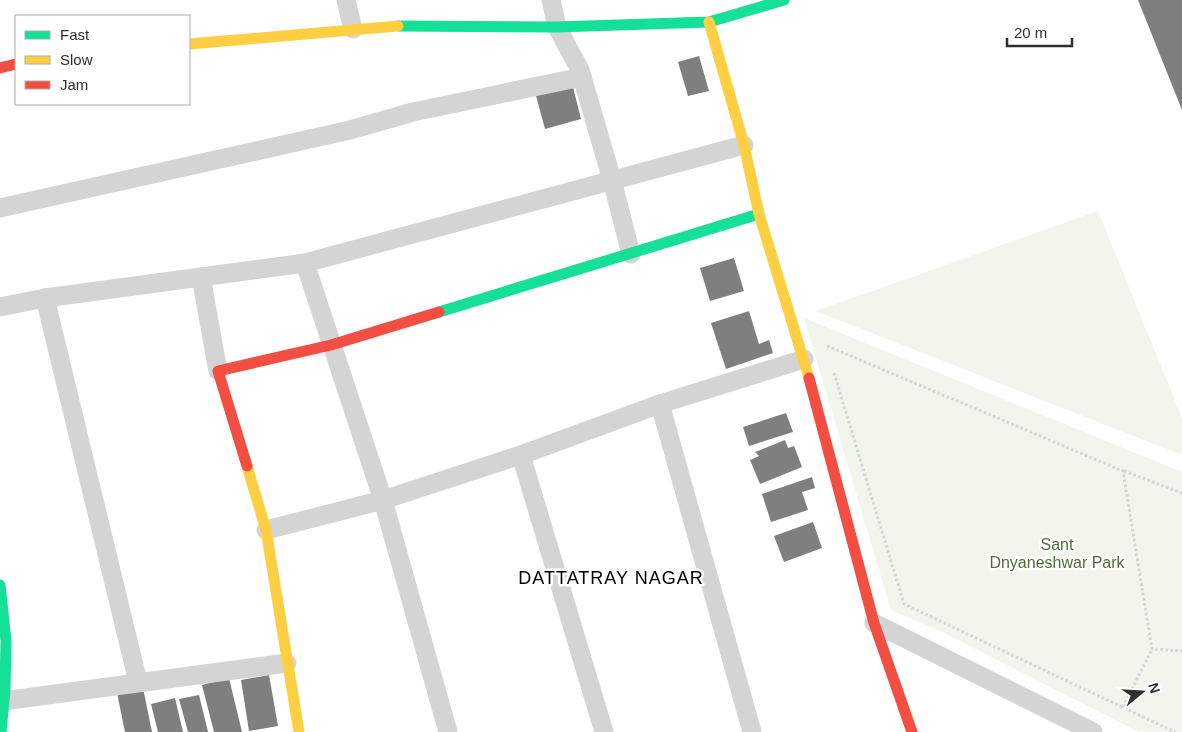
<svg xmlns="http://www.w3.org/2000/svg" width="1182" height="732" font-family="Arial,sans-serif">
  <rect width="100%" height="100%" fill="#fff"/>
  <g fill="#f1f5ec">
    <path d="M 1098,211 L 1182,418 L 1182,455 L 816,311 Z"/>
    <path d="M 804,318 L 1182,472 L 1182,732 L 1139,732 L 942,632 L 891,610 Z"/>
  </g>
  <g fill="#7f7f7f">
    <path d="M 1138,0 L 1182,0 L 1182,110 Z"/>
    <path d="M 699,56 L 709,91 L 688,96 L 678,62 Z"/>
    <path d="M 572,83 L 581,119 L 545,129 L 535,92 Z"/>
    <path d="M 734,258 L 744,291 L 710,301 L 700,268 Z"/>
    <path d="M 749,311 L 759,344 L 769,340 L 773,353 L 726,369 L 711,323 Z"/>
    <path d="M 786,413 L 793,432 L 749,446 L 743,427 Z"/>
    <path d="M 785,440 L 788,448 L 794,446 L 802,467 L 760,484 L 750,460 L 759,456 L 755,452 Z"/>
    <path d="M 812,477 L 815,488 L 802,492 L 808,510 L 771,522 L 762,494 Z"/>
    <path d="M 813,522 L 822,548 L 784,562 L 774,536 Z"/>
    <path d="M 269,675 L 278,726 L 249,731 L 241,680 Z"/>
    <path d="M 229,678 L 242,732 L 214,732 L 202,685 Z"/>
    <path d="M 143,688 L 152,732 L 125,732 L 117,693 Z"/>
    <path d="M 199,695 L 208,732 L 188,732 L 179,699 Z"/>
    <path d="M 175,698 L 183,732 L 158,732 L 151,704 Z"/>
  </g>
  <g fill="none" stroke-linecap="round" stroke-linejoin="round">
    <g stroke="#d4d4d4" stroke-width="3" stroke-dasharray="2.5 2.5" stroke-linecap="butt">
      <path d="M 827,346 L 1123,471 L 1152,649 L 1182,651"/>
      <path d="M 834,373 L 904,604 L 1175,732"/>
      <path d="M 1124,471 L 1182,493"/>
      <path d="M 1123,707 L 1152,649"/>
    </g>
    <g stroke="#d4d4d4" stroke-width="19">
      <path d="M 346,0 L 353,29"/>
      <path d="M 551,0 L 557,27 L 580,70 L 612,180 L 631,254"/>
      <path d="M 0,208 L 350,130 L 413,112 L 582,77"/>
      <path d="M 305,263 L 383,500 L 448,732"/>
      <path d="M 201,277 L 218,371"/>
      <path d="M 45,298 L 138,682"/>
      <path d="M 0,307 L 45,298 L 305,263 L 744,145"/>
      <path d="M 660,404 L 752,732"/>
      <path d="M 521,455 L 604,732"/>
      <path d="M 266,530 L 383,500 L 521,455 L 660,404 L 804,359"/>
      <path d="M 874,623 L 1093,732"/>
      <path d="M 3,701 L 287,663"/>
    </g>
    <g stroke="#16e098" stroke-width="11">
      <path d="M 398,26 L 557,27 L 709,22 L 784,0"/>
      <path d="M 439,312 L 759,214"/>
      <path d="M 0,585 L 6,640 L 5,690 L 1,732"/>
    </g>
    <g stroke="#ffcf43" stroke-width="11">
      <path d="M 709,22 L 744,145 L 759,214 L 809,378"/>
      <path d="M 189,44 L 398,26"/>
      <path d="M 247,466 L 266,530 L 299,732"/>
    </g>
    <g stroke="#f24e42" stroke-width="11">
      <path d="M 0,68 L 16,64"/>
      <path d="M 809,378 L 874,623 L 912,732"/>
      <path d="M 247,466 L 218,371 L 331,345 L 439,312"/>
    </g>
  </g>
  <g text-anchor="middle" stroke-width="5" stroke-linejoin="round" paint-order="stroke">
    <g font-size="16" fill="#516c3b" stroke="#fff">
      <text x="1057" y="550">Sant<tspan x="1057" dy="18">Dnyaneshwar Park</tspan></text>
    </g>
    <g font-size="18" letter-spacing="1" fill="#000" stroke="#fff">
      <text x="611" y="584">DATTATRAY NAGAR</text>
    </g>
  </g>
  <rect x="15" y="15" width="175" height="90" fill="#ffffff" stroke="#acacac"/>
  <rect x="25" y="31" width="25" height="8" fill="#16e098" stroke="#acacac"/>
  <text x="60" y="40" font-size="15" fill="#2f2f2f">Fast</text>
  <rect x="25" y="56" width="25" height="8" fill="#ffcf43" stroke="#acacac"/>
  <text x="60" y="65" font-size="15" fill="#2f2f2f">Slow</text>
  <rect x="25" y="81" width="25" height="8" fill="#f24e42" stroke="#acacac"/>
  <text x="60" y="90" font-size="15" fill="#2f2f2f">Jam</text>
  <g transform="translate(1142 692) rotate(72)" stroke="#ffffff" stroke-width="4" paint-order="stroke">
  <path d="M0-4L9 19L0 12L-9 19Z" fill="#2f2f2f"/>
  <text y="-8" font-size="14" font-weight="bold" text-anchor="middle" fill="#2f2f2f">N</text>
  </g>
  <path d="M1007 38v8h65v-8" fill="none" stroke="#2f2f2f" stroke-width="2.5"/>
  <text x="1014" y="38" font-size="15" fill="#2f2f2f" stroke="#ffffff" stroke-width="4" paint-order="stroke">20 m</text>
</svg>
